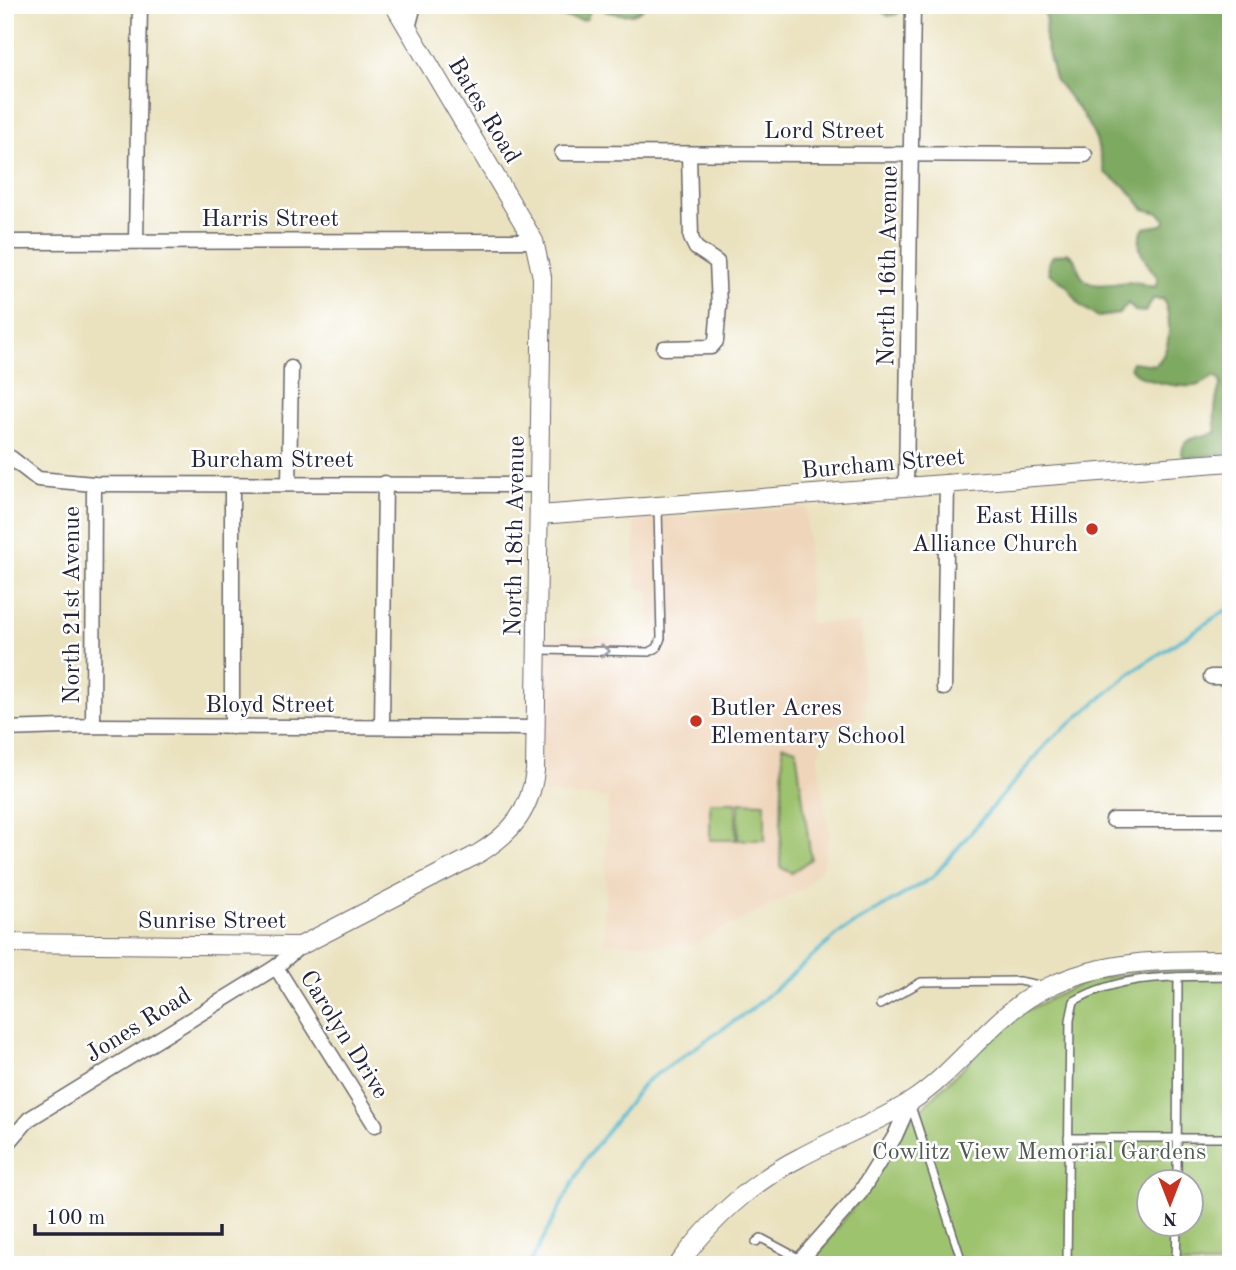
<svg xmlns="http://www.w3.org/2000/svg" width="1236" height="1270" font-family="'Old Standard TT',serif">
  <rect width="100%" height="100%" fill="#fff"/>
  <filter id="ink" filterUnits="userSpaceOnUse"><feTurbulence type="fractalNoise" baseFrequency=".0143" numOctaves="2"/><feDisplacementMap in="SourceGraphic" scale="14" xChannelSelector="R" yChannelSelector="G"/><feConvolveMatrix kernelMatrix="1 2 1 2 8 2 1 2 1" color-interpolation-filters="sRGB"/></filter>
  <filter id="wash" filterUnits="userSpaceOnUse"><feTurbulence type="fractalNoise" baseFrequency=".00686" numOctaves="4" result="noise"/><feDisplacementMap in="SourceGraphic" scale="28" xChannelSelector="R" yChannelSelector="G"/><feGaussianBlur stdDeviation="1.57" result="paint"/><feColorMatrix in="noise" values="0 0 0 0 0 0 0 0 0 0 0 0 0 0 0 0 0 1.4 0 .05"/><feComposite in="paint" operator="in"/></filter>
  <g filter="url(#wash)">
    <rect width="100%" height="100%" fill="#eae2bf"/>
    <path fill="#efd6bb" d="M 807,507 L 810,623 L 860,623 L 865,716 L 831,727 L 818,756 L 829,836 L 823,866 L 802,889 L 692,945 L 604,943 L 608,797 L 543,794 L 543,637 L 649,638 L 649,590 L 636,589 L 634,520 Z"/>
    <g fill="#9ec36e" stroke="#607254" stroke-width="2" fill-rule="evenodd">
      <path d="M 783,745 L 796,749 L 811,859 L 791,873 L 780,867 Z"/>
      <rect x="710" y="802" width="26" height="38"/>
      <path d="M 739,802 L 765,803 L 765,840 L 738,840 Z"/>
      <path d="M 1159,969 L 1231,969 L 1231,1265 L 810,1265 L 869,1186 L 904,1126 L 1013,1017 L 1088,980 ZM 1148,1182 L 1190,1182 L 1190,1224 L 1148,1224 Z"/>
    </g>
    <g fill="#7ea961" stroke="#50664e" stroke-width="2">
      <path d="M 544,5 L 592,5 L 587,19 L 582,20 L 552,15 Z"/>
      <path d="M 601,5 L 646,5 C 635,18 620,15 605,11 Z"/>
      <path d="M 874,5 L 902,5 L 897,14 L 888,16 Z"/>
      <path d="M 1033,5 L 1224,5 L 1231,13 L 1231,443 L 1227,453 L 1185,458 L 1182,454 C 1182,433 1205,438 1217,432 C 1212,420 1216,395 1221,384 L 1219,379 L 1215,376 C 1207,380 1203,385 1194,386 C 1178,387 1138,382 1130,367 L 1132,362 L 1155,365 C 1172,352 1172,317 1163,299 L 1153,299 L 1145,312 L 1135,311 L 1128,303 L 1119,314 L 1098,317 L 1081,306 L 1066,285 L 1049,273 L 1048,263 L 1053,256 L 1067,253 C 1080,259 1075,272 1085,280 C 1099,290 1119,281 1134,282 C 1142,282 1147,287 1155,287 L 1158,278 C 1146,262 1132,248 1144,228 L 1162,225 L 1166,221 L 1159,213 L 1144,209 L 1126,187 L 1105,173 L 1096,139 L 1083,115 L 1055,79 L 1045,40 L 1046,15 Z"/>
    </g>
    <g fill="none" stroke-linecap="round" stroke-linejoin="round">
      <path stroke="#55bcd3" stroke-width="3.5" d="M 529,1265 L 585,1160 L 645,1082 L 752,1009 L 842,931 L 933,877 L 1049,741 L 1136,669 L 1231,607"/>
    </g>
  </g>
  <g filter="url(#ink)">
    <g fill="none" stroke-linecap="round" stroke-linejoin="round">
      <defs>
        <g id="service">
          <path d="M 538,650 L 649,652 L 657,648 L 661,638 L 658,508"/>
          <path d="M 880,1005 L 921,982 L 1019,981 L 1044,986"/>
          <path d="M 911,1106 L 963,1265"/>
          <path d="M 1068,1138 L 1231,1138"/>
          <path d="M 1177,1182 L 1178,977"/>
          <path d="M 756,1242 L 761,1238 L 800,1259"/>
          <path d="M 1067,1265 L 1070,1020 L 1074,1001 C 1123,973 1176,977 1231,976"/>
          <path d="M 1176,1265 L 1177,1224"/>
        </g>
        <g id="minor">
          <path d="M 408,28 L 414,5"/>
          <path d="M 562,153 L 1085,155"/>
          <path d="M 136,240 L 140,5"/>
          <path d="M 5,242 L 534,241"/>
          <path d="M 664,348 L 711,347 L 716,341 L 719,306 L 717,262 L 696,248 L 691,238 L 689,154"/>
          <path d="M 11,458 L 38,479 L 94,484 L 540,485"/>
          <path d="M 289,483 L 291,368"/>
          <path d="M 232,484 L 232,727"/>
          <path d="M 906,486 L 913,5"/>
          <path d="M 1211,677 L 1231,677"/>
          <path d="M 944,688 L 947,482"/>
          <path d="M 93,726 L 94,484"/>
          <path d="M 382,726 L 385,483"/>
          <path d="M 5,729 L 93,726 L 535,728"/>
          <path d="M 1113,820 L 1231,820"/>
          <path d="M 276,967 L 375,1125"/>
          <path d="M 5,1147 L 29,1119 L 276,967 L 300,946"/>
          <path d="M 796,1265 L 860,1193 L 895,1136 L 910,1102"/>
        </g>
        <g id="tertiary">
          <path d="M 539,515 L 1231,462"/>
          <path d="M 5,943 L 300,946 L 476,855 C 511,834 530,812 535,771 L 542,277 L 534,241 L 394,5"/>
          <path d="M 678,1265 C 710,1221 752,1182 801,1157 C 836,1138 876,1123 910,1102 C 961,1069 993,1013 1048,987 C 1105,959 1169,960 1231,960"/>
        </g>
      </defs>
      <use href="#service" stroke="#686569" stroke-width="10"/>
      <use href="#minor" stroke="#686569" stroke-width="17"/>
      <use href="#tertiary" stroke="#686569" stroke-width="20"/>
      <use href="#service" stroke="#fff" stroke-width="7"/>
      <use href="#minor" stroke="#fff" stroke-width="14"/>
      <use href="#tertiary" stroke="#fff" stroke-width="18"/>
    </g>
    <defs><path id="oneway-chevron" d="M-2-3.5L2.5 0L-2 3.5" fill="none" stroke-width="1.6" stroke-linecap="round" stroke-linejoin="round" transform="scale(1.75)"/></defs>
    <use stroke="#9c9ca7" href="#oneway-chevron" transform="translate(605 651) rotate(1)"/>
  </g>
  <g fill="#c8321e" stroke="#fff" stroke-width="2.5">
    <circle cx="1092" cy="529" r="7"/>
    <circle cx="696" cy="721" r="7"/>
  </g>
  <g text-anchor="middle" stroke-width="5" stroke-linejoin="round" paint-order="stroke">
    <g font-size="24" fill="#22223b" stroke="#fff">
      <text transform="translate(485 110) rotate(59)" y="8">Bates Road</text>
      <text x="824" y="138">Lord Street</text>
      <text x="270" y="226">Harris Street</text>
      <text transform="translate(887 266) rotate(-89)" y="8">North 16th Avenue</text>
      <text x="272" y="467">Burcham Street</text>
      <text transform="translate(883 463) rotate(-5)" y="8">Burcham Street</text>
      <text transform="translate(514 536) rotate(-89)" y="8">North 18th Avenue</text>
      <text transform="translate(71 605) rotate(-90)" y="8">North 21st Avenue</text>
      <text x="270" y="712">Bloyd Street</text>
      <text x="212" y="928">Sunrise Street</text>
      <text transform="translate(138 1024) rotate(-32)" y="8">Jones Road</text>
      <text transform="translate(345 1034) rotate(58)" y="8">Carolyn Drive</text>
    </g>
    <g font-size="24" fill="#22223b" stroke="#fff" text-anchor="end">
      <text x="1078" y="523">East Hills<tspan x="1078" dy="28">Alliance Church</tspan></text>
      <text x="710" y="715" text-anchor="start">Butler Acres<tspan x="710" dy="28">Elementary School</tspan></text>
    </g>
    <g font-size="24" fill="#4d5a4d" stroke="#fff">
      <text x="1039" y="1159">Cowlitz View Memorial Gardens</text>
    </g>
  </g>
  <rect width="1236" height="1270" fill="none" stroke="#fff" stroke-width="28"/>
  <g transform="translate(1170 1203) rotate(180)"><circle r="33" fill="#ffffff" stroke="#a7a7b1" stroke-width="2"/>
  <path d="M0-5L12 26L0 18L-12 26Z" fill="#c8321e"/>
  <text y="-10" font-size="19" font-weight="bold" text-anchor="middle" fill="#22223b">N</text>
  </g>
  <path d="M35 1224v10h187v-10" fill="none" stroke="#22223b" stroke-width="3.5"/>
  <text x="46" y="1224" font-size="21" fill="#22223b" stroke="#ffffff" stroke-width="5" paint-order="stroke">100 m</text>
</svg>
